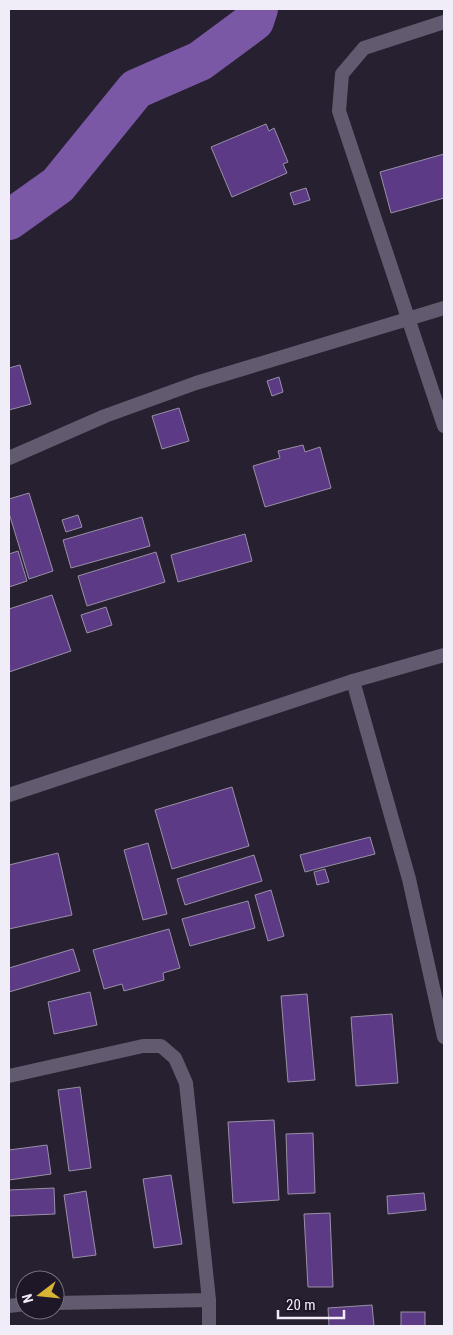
<svg xmlns="http://www.w3.org/2000/svg" width="453" height="1335" font-family="'Roboto Condensed',sans-serif">
  <rect width="100%" height="100%" fill="#272031"/>
  <g fill="none" stroke-linecap="round" stroke-linejoin="round">
    <path stroke="#7a58a6" stroke-width="40" d="M 9,220 L 58,185 L 136,89 L 200,61 L 254,21 L 258,9"/>
  </g>
  <g fill="#5d3a85" stroke="#9890a6">
    <path d="M 266,124 L 269,131 L 274,128 L 288,162 L 283,164 L 287,173 L 232,197 L 211,147 Z"/>
    <path d="M 444,154 L 444,198 L 391,213 L 380,172 Z"/>
    <path d="M 306,188 L 310,200 L 294,205 L 290,193 Z"/>
    <path d="M 20,365 L 31,404 L 9,410 L 9,368 Z"/>
    <path d="M 279,377 L 283,392 L 272,396 L 267,381 Z"/>
    <path d="M 179,408 L 189,441 L 162,449 L 152,416 Z"/>
    <path d="M 303,445 L 305,452 L 320,447 L 331,488 L 265,507 L 253,466 L 280,458 L 278,451 Z"/>
    <path d="M 29,493 L 53,571 L 29,579 L 9,513 L 9,499 Z"/>
    <path d="M 78,515 L 82,527 L 66,532 L 62,520 Z"/>
    <path d="M 142,517 L 150,546 L 71,568 L 63,540 Z"/>
    <path d="M 245,534 L 252,561 L 178,582 L 171,555 Z"/>
    <path d="M 18,551 L 27,581 L 9,587 L 9,554 Z"/>
    <path d="M 156,552 L 165,582 L 87,606 L 78,576 Z"/>
    <path d="M 52,595 L 71,651 L 9,672 L 9,609 Z"/>
    <path d="M 106,607 L 112,625 L 87,633 L 81,615 Z"/>
    <path d="M 232,787 L 249,846 L 172,869 L 155,810 Z"/>
    <path d="M 370,837 L 375,854 L 305,872 L 300,855 Z"/>
    <path d="M 148,843 L 167,914 L 143,920 L 124,850 Z"/>
    <path d="M 58,853 L 72,915 L 9,929 L 9,865 Z"/>
    <path d="M 254,855 L 262,881 L 185,905 L 177,879 Z"/>
    <path d="M 325,869 L 329,882 L 317,885 L 314,872 Z"/>
    <path d="M 271,890 L 284,936 L 268,941 L 255,895 Z"/>
    <path d="M 248,901 L 255,928 L 190,946 L 182,919 Z"/>
    <path d="M 169,929 L 180,968 L 163,973 L 164,980 L 124,991 L 122,984 L 104,989 L 93,950 Z"/>
    <path d="M 73,949 L 80,971 L 9,992 L 9,968 Z"/>
    <path d="M 90,992 L 97,1025 L 54,1034 L 48,1002 Z"/>
    <path d="M 307,994 L 315,1080 L 288,1082 L 281,996 Z"/>
    <path d="M 392,1014 L 398,1083 L 356,1086 L 351,1017 Z"/>
    <path d="M 80,1087 L 91,1168 L 69,1171 L 58,1090 Z"/>
    <path d="M 274,1120 L 279,1200 L 233,1203 L 228,1122 Z"/>
    <path d="M 313,1133 L 315,1193 L 288,1194 L 286,1134 Z"/>
    <path d="M 47,1145 L 51,1174 L 9,1180 L 9,1150 Z"/>
    <path d="M 171,1175 L 182,1244 L 154,1248 L 143,1179 Z"/>
    <path d="M 54,1188 L 55,1214 L 9,1216 L 9,1190 Z"/>
    <path d="M 86,1191 L 96,1255 L 73,1258 L 64,1195 Z"/>
    <path d="M 424,1193 L 426,1210 L 388,1214 L 387,1196 Z"/>
    <path d="M 330,1213 L 333,1287 L 308,1287 L 304,1214 Z"/>
    <path d="M 372,1305 L 374,1326 L 329,1326 L 328,1308 Z"/>
    <rect x="401" y="1312" width="24" height="14"/>
  </g>
  <g fill="none" stroke-linecap="round" stroke-linejoin="round">
    <g stroke="#625a6e" stroke-width="14">
      <path d="M 444,22 L 364,48 L 342,74 L 339,111 L 444,426"/>
      <path d="M 9,458 L 105,416 L 196,383 L 444,308"/>
      <path d="M 353,681 L 409,879 L 444,1037"/>
      <path d="M 9,795 L 353,681 L 444,655"/>
      <path d="M 9,1076 L 143,1046 L 161,1046 L 175,1058 L 186,1083 L 209,1300 L 209,1326"/>
      <path d="M 55,1303 L 209,1300"/>
      <path d="M 9,1306 L 25,1304"/>
    </g>
  </g>
  <rect width="453" height="1335" fill="none" stroke="#f1edf8" stroke-width="20"/>
  <g transform="translate(40 1295) rotate(254)"><circle r="24" fill="#1e1727" stroke="#726d7b"/>
  <path d="M0-4L9 19L0 12L-9 19Z" fill="#d7b434"/>
  <text y="-8" font-size="14" font-weight="bold" text-anchor="middle" fill="#f1edf8">N</text>
  </g>
  <path d="M278 1310v8h66v-8" fill="none" stroke="#f1edf8" stroke-width="2.5"/>
  <text x="286" y="1310" font-size="15" fill="#f1edf8" stroke="#1e1727" stroke-width="4" paint-order="stroke">20 m</text>
</svg>
